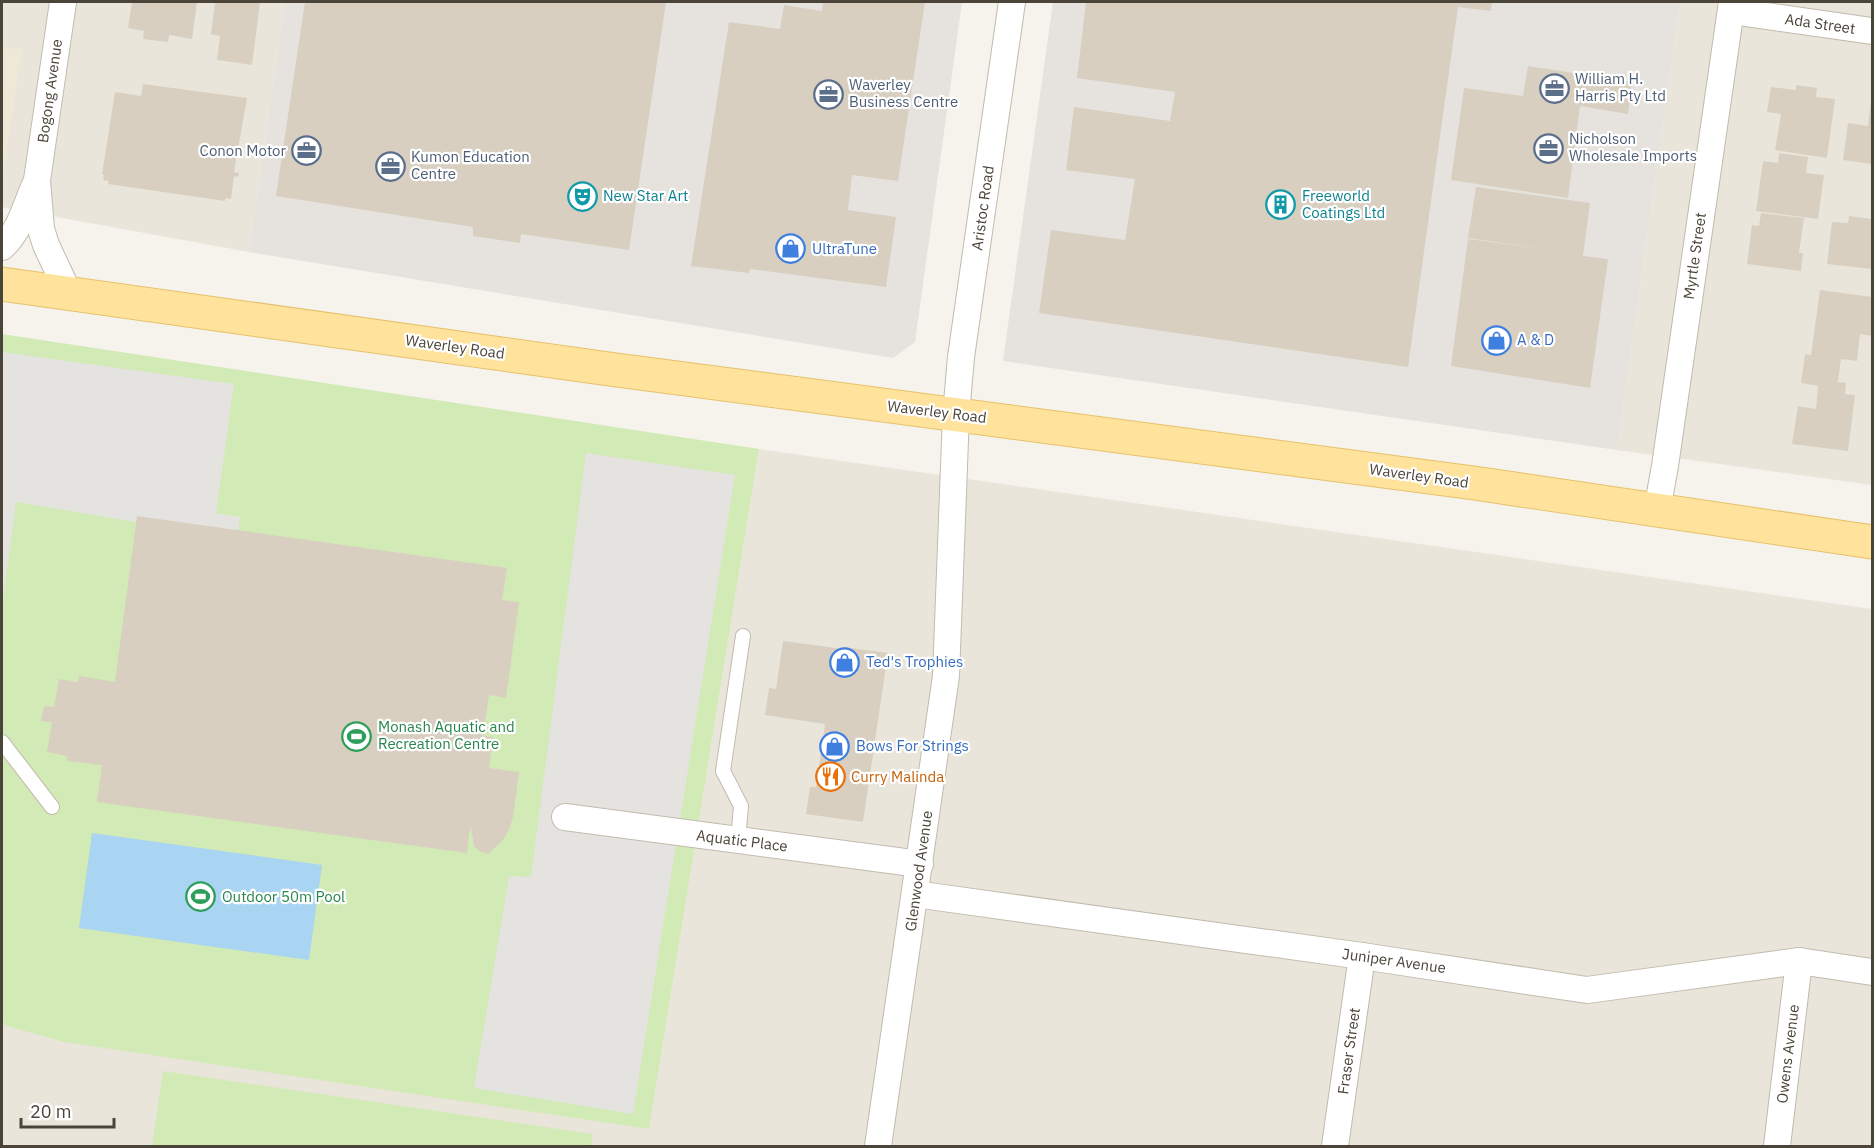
<svg xmlns="http://www.w3.org/2000/svg" width="1874" height="1148" font-family="'IBM Plex Sans',sans-serif">
  <rect width="100%" height="100%" fill="#f6f3ec"/>
  <g fill="#eae5da">
    <path d="M 2,2 L 285,2 L 249,252 L 2,207 Z"/>
    <path d="M 1680,2 L 1872,2 L 1872,485 L 1617,450 Z"/>
    <path d="M 759,449 L 1872,609 L 1872,1146 L 2,1146 L 2,1022 L 7,1026 L 649,1128 Z"/>
  </g>
  <g fill="#e6e2dd">
    <path d="M 285,2 L 962,2 L 915,342 L 893,358 L 249,252 Z"/>
    <path d="M 1053,2 L 1680,2 L 1617,450 L 1003,361 Z"/>
  </g>
  <path fill="#efe8d6" d="M 2,47 L 22,50 L 2,182 Z"/>
  <g fill="#d2eab5">
    <path d="M 2,334 L 759,449 L 649,1129 L 64,1042 L 7,1026 L 2,1022 Z"/>
    <path d="M 163,1071 L 593,1134 L 591,1146 L 152,1146 Z"/>
  </g>
  <g fill="#e5e3e0">
    <path d="M 2,352 L 234,384 L 216,513 L 240,517 L 237,539 L 16,502 L 2,607 Z"/>
    <path d="M 586,453 L 735,475 L 633,1114 L 474,1088 L 509,876 L 531,877 Z"/>
  </g>
  <path fill="#a9d4f2" d="M 92,833 L 322,865 L 309,960 L 79,928 Z"/>
  <g fill="#d8cfc1">
    <path d="M 132,2 L 197,2 L 192,39 L 169,35 L 168,42 L 143,39 L 144,31 L 128,28 Z"/>
    <path d="M 215,2 L 260,2 L 252,65 L 217,60 L 220,36 L 211,34 Z"/>
    <path d="M 305,2 L 666,2 L 629,250 L 521,234 L 520,243 L 473,236 L 473,227 L 276,196 Z"/>
    <path d="M 823,2 L 925,2 L 898,181 L 852,175 L 848,210 L 896,217 L 886,287 L 750,269 L 749,273 L 691,266 L 729,22 L 780,29 L 784,5 L 822,11 Z"/>
    <path d="M 1086,2 L 1492,2 L 1491,11 L 1458,7 L 1408,367 L 1039,313 L 1051,230 L 1125,240 L 1135,179 L 1066,170 L 1074,107 L 1170,121 L 1175,92 L 1077,78 Z"/>
    <path d="M 1528,66 L 1632,82 L 1628,114 L 1580,106 L 1568,198 L 1451,180 L 1464,88 L 1523,96 Z"/>
    <path d="M 143,84 L 247,98 L 234,172 L 239,173 L 238,177 L 234,176 L 231,199 L 225,198 L 225,201 L 108,184 L 109,181 L 103,180 L 104,175 L 102,174 L 115,92 L 141,96 Z"/>
    <path d="M 1796,85 L 1817,88 L 1816,97 L 1835,99 L 1827,158 L 1775,150 L 1781,114 L 1767,112 L 1771,87 L 1796,90 Z"/>
    <path d="M 1871,101 L 1872,101 L 1872,164 L 1843,160 L 1848,123 L 1868,126 Z"/>
    <path d="M 1779,153 L 1808,157 L 1806,173 L 1824,175 L 1818,219 L 1756,211 L 1763,161 L 1778,163 Z"/>
    <path d="M 1476,187 L 1590,203 L 1583,256 L 1608,259 L 1590,388 L 1451,366 L 1468,239 L 1552,250 L 1468,238 Z"/>
    <path d="M 1761,213 L 1804,218 L 1799,253 L 1803,253 L 1801,271 L 1747,264 L 1752,225 L 1759,226 Z"/>
    <path d="M 1849,216 L 1872,219 L 1872,269 L 1827,264 L 1832,222 L 1848,223 Z"/>
    <path d="M 1820,290 L 1872,297 L 1872,336 L 1860,334 L 1857,361 L 1841,359 L 1838,382 L 1846,383 L 1845,394 L 1855,395 L 1848,451 L 1792,444 L 1798,406 L 1816,409 L 1818,386 L 1801,383 L 1805,354 L 1811,355 Z"/>
    <path d="M 137,516 L 507,568 L 502,600 L 519,602 L 506,698 L 489,695 L 483,736 L 493,737 L 489,768 L 519,772 L 513,817 L 509,830 L 503,840 L 488,854 L 481,852 L 474,846 L 471,828 L 470,828 L 467,853 L 97,802 L 102,765 L 67,761 L 67,756 L 47,752 L 52,722 L 41,721 L 44,706 L 54,707 L 59,679 L 78,682 L 79,676 L 115,682 Z"/>
    <path d="M 783,641 L 843,649 L 844,647 L 888,653 L 863,822 L 806,814 L 810,787 L 816,787 L 825,724 L 765,715 L 769,688 L 776,689 Z"/>
  </g>
  <g fill="none" stroke-linecap="round" stroke-linejoin="round">
    <defs>
      <g id="service">
        <path d="M 2,742 L 52,807"/>
        <path d="M 738,840 L 741,806 L 723,771 L 743,636"/>
      </g>
      <g id="minor">
        <path d="M 63,2 L 37,180 L 41,229 L 46,245 L 69,294"/>
        <path d="M 1731,11 L 1872,31"/>
        <path d="M 2,247 C 20,231 25,207 35,185"/>
        <path d="M 1657,510 L 1665,466 L 1732,2"/>
        <path d="M 565,817 L 920,864"/>
        <path d="M 915,894 L 1362,956 L 1587,990 L 1799,961 L 1872,972"/>
        <path d="M 878,1146 L 946,676 L 956,414 L 961,357 L 1012,2"/>
        <path d="M 1335,1146 L 1362,956"/>
        <path d="M 1777,1146 L 1799,961"/>
      </g>
      <path id="primary" d="M 2,284 L 609,369 L 1474,483 L 1872,542"/>
    </defs>
    <use href="#service" stroke="#c2bbae" stroke-width="16"/>
    <use href="#minor" stroke="#c2bbae" stroke-width="28"/>
    <use href="#primary" stroke="#e6c16a" stroke-width="35"/>
    <use href="#service" stroke="#fff" stroke-width="14"/>
    <use href="#minor" stroke="#fff" stroke-width="26"/>
    <use href="#primary" stroke="#ffe39c" stroke-width="33"/>
  </g>
  <defs>
    <symbol id="office-ring" viewBox="-11 -11 22 22"><circle r="9.5" fill="#fff" stroke="#5c6f8a" stroke-width="1.5"/><path d="M-6-3h4V-5.5h4V-3h4V5H-6ZM-1-4.5V-3h2v-1.5ZM-6 0V1H6V0Z" fill="#5c6f8a"/></symbol>
    <symbol id="theatre-ring" viewBox="-11 -11 22 22"><circle r="9.5" fill="#fff" stroke="#0f9aa8" stroke-width="1.5"/><path d="M-5-5.5Q0-4 5-5.5V0Q5 5 0 6Q-5 5-5 0ZM-3.3-2.5H-1v1.5H-3.3ZM1-2.5H3.3v1.5H1ZM-2.8 1Q0 5.5 2.8 1Z" fill="#0f9aa8"/></symbol>
    <symbol id="building-ring" viewBox="-11 -11 22 22"><circle r="9.5" fill="#fff" stroke="#0f9aa8" stroke-width="1.5"/><path d="M-4-6H4V6H1V3H-1V6H-4ZM-2.5-4.3h1.7v1.8h-1.7ZM.8-4.3h1.7v1.8H.8ZM-2.5-1h1.7V.8h-1.7ZM.8-1h1.7V.8H.8Z" fill="#0f9aa8"/></symbol>
    <symbol id="shop-ring" viewBox="-11 -11 22 22"><circle r="9.5" fill="#fff" stroke="#3f7fe0" stroke-width="1.5"/><path d="M-5-2.5h2.3a2.7 3.5 0 0 1 5.4 0H5L5.5 6h-11ZM-1.5-2.5h3a1.5 2.3 0 0 0-3 0Z" fill="#3f7fe0"/></symbol>
    <symbol id="stadium-ring" viewBox="-11 -11 22 22"><circle r="9.5" fill="#fff" stroke="#2e9e5b" stroke-width="1.5"/><path d="M0-5a6.5 5 0 1 0 0 10a6.5 5 0 1 0 0-10ZM-3.5-1.8h7v3.6h-7Z" fill="#2e9e5b"/></symbol>
    <symbol id="restaurant-ring" viewBox="-11 -11 22 22"><circle r="9.5" fill="#fff" stroke="#e8710a" stroke-width="1.5"/><path d="M-5-6h1v4h1v-4h1v4h1v-4h1v5L-1.5 .5V6h-2V.5L-5-1ZM5-6V6H3V1.5H1.5Q1.5-4 5-6Z" fill="#e8710a"/></symbol>
  </defs>
  <g fill-rule="evenodd">
    <use href="#office-ring" x="1538" y="72" width="33" height="33"/>
    <use href="#office-ring" x="812" y="78" width="33" height="33"/>
    <use href="#office-ring" x="1532" y="132" width="33" height="33"/>
    <use href="#office-ring" x="290" y="134" width="33" height="33"/>
    <use href="#office-ring" x="374" y="150" width="33" height="33"/>
    <use href="#theatre-ring" x="566" y="180" width="33" height="33"/>
    <use href="#building-ring" x="1264" y="188" width="33" height="33"/>
    <use href="#shop-ring" x="774" y="232" width="33" height="33"/>
    <use href="#shop-ring" x="1480" y="324" width="33" height="33"/>
    <use href="#shop-ring" x="828" y="646" width="33" height="33"/>
    <use href="#stadium-ring" x="340" y="720" width="33" height="33"/>
    <use href="#shop-ring" x="818" y="730" width="33" height="33"/>
    <use href="#restaurant-ring" x="814" y="760" width="33" height="33"/>
    <use href="#stadium-ring" x="184" y="880" width="33" height="33"/>
  </g>
  <g text-anchor="middle" stroke-width="4.5" stroke-linejoin="round" paint-order="stroke">
    <g font-size="15" fill="#4b4439" stroke="#fff">
      <text transform="translate(1820 24) rotate(8)" y="5">Ada Street</text>
      <text transform="translate(50 91) rotate(-82)" y="5">Bogong Avenue</text>
      <text transform="translate(983 208) rotate(-82)" y="5">Aristoc Road</text>
      <text transform="translate(1695 256) rotate(-82)" y="5">Myrtle Street</text>
      <text transform="translate(455 347) rotate(8)" y="5">Waverley Road</text>
      <text transform="translate(937 412) rotate(7)" y="5">Waverley Road</text>
      <text transform="translate(1419 476) rotate(8)" y="5">Waverley Road</text>
      <text transform="translate(742 841) rotate(7)" y="5">Aquatic Place</text>
      <text transform="translate(919 871) rotate(-82)" y="5">Glenwood Avenue</text>
      <text transform="translate(1394 961) rotate(8)" y="5">Juniper Avenue</text>
      <text transform="translate(1349 1051) rotate(-82)" y="5">Fraser Street</text>
      <text transform="translate(1788 1054) rotate(-83)" y="5">Owens Avenue</text>
    </g>
    <g font-size="15" fill="#4e5e75" stroke="#fff" text-anchor="start">
      <text x="1575" y="84">William H.<tspan x="1575" dy="17">Harris Pty Ltd</tspan></text>
      <text x="849" y="90">Waverley<tspan x="849" dy="17">Business Centre</tspan></text>
      <text x="1569" y="144">Nicholson<tspan x="1569" dy="17">Wholesale Imports</tspan></text>
      <text x="286" y="156" text-anchor="end">Conon Motor</text>
      <text x="411" y="162">Kumon Education<tspan x="411" dy="17">Centre</tspan></text>
    </g>
    <g font-size="15" fill="#0d838f" stroke="#fff" text-anchor="start">
      <text x="603" y="201">New Star Art</text>
      <text x="1302" y="201">Freeworld<tspan x="1302" dy="17">Coatings Ltd</tspan></text>
    </g>
    <g font-size="15" fill="#366cbe" stroke="#fff" text-anchor="start">
      <text x="812" y="254">UltraTune</text>
      <text x="1517" y="345">A &amp; D</text>
      <text x="866" y="667">Ted's Trophies</text>
      <text x="856" y="751">Bows For Strings</text>
    </g>
    <g font-size="15" fill="#27864d" stroke="#fff" text-anchor="start">
      <text x="378" y="732">Monash Aquatic and<tspan x="378" dy="17">Recreation Centre</tspan></text>
      <text x="222" y="902">Outdoor 50m Pool</text>
    </g>
    <g font-size="15" fill="#c56008" stroke="#fff" text-anchor="start">
      <text x="851" y="782">Curry Malinda</text>
    </g>
  </g>
  <rect width="1874" height="1148" fill="none" stroke="#4b4439" stroke-width="6"/>
  <path d="M21 1118v9h93v-9" fill="none" stroke="#4b4439" stroke-width="3"/>
  <text x="30" y="1118" font-size="18" fill="#4b4439" stroke="#ffffff" stroke-width="4.5" paint-order="stroke">20 m</text>
</svg>
